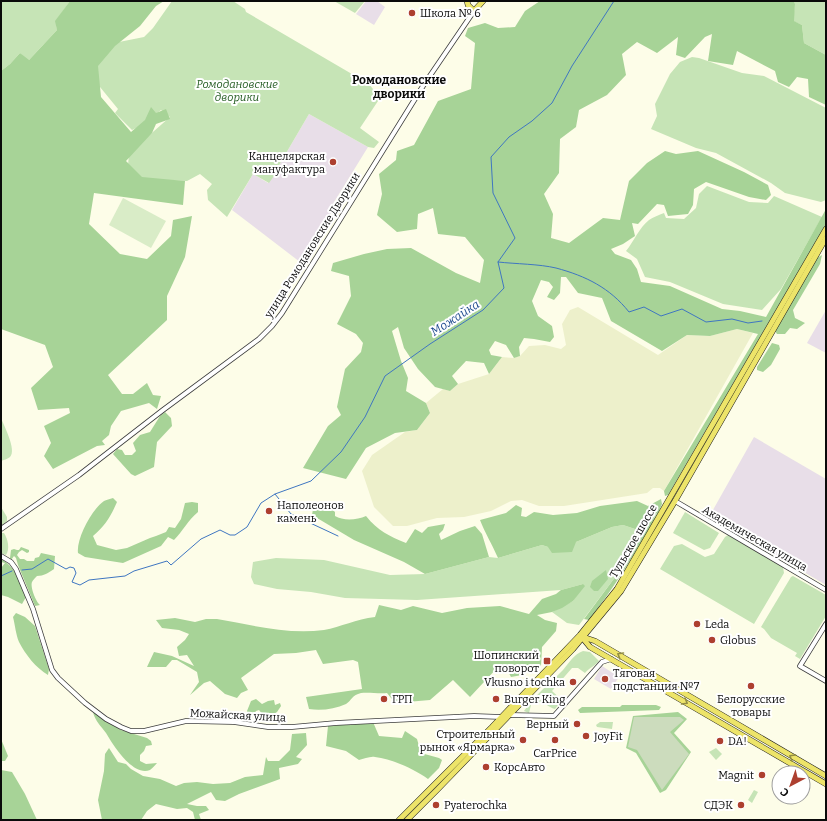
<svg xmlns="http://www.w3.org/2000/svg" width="827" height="821" font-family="Bitter,serif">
  <rect width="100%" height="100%" fill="#fdfde8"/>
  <g fill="#e8dee8">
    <path d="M 366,1 L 377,1 L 385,7 L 374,25 L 356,14 Z"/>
    <path d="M 309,114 L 368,147 L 331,207 L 331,213 L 300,262 L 232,210 L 253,174 L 268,183 L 276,173 L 275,172 Z"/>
    <path d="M 826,310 L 826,353 L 807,343 Z"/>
    <path d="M 754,437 L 826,479 L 826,585 L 709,517 Z"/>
    <path d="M 602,666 L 619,677 L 611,689 L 594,679 Z"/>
  </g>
  <path fill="#edf0cb" d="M 578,307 L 658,355 L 687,335 L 710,336 L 737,329 L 753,333 L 664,491 L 660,488 L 653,488 L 647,493 L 564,506 L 539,506 L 522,500 L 511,501 L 491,511 L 464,517 L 437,518 L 407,526 L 393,526 L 374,507 L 362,471 L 372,455 L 405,432 L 417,430 L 430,413 L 426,403 L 443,389 L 450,391 L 458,384 L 489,374 L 502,357 L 513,358 L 520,356 L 529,346 L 545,345 L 561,349 L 566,345 L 562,324 L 570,310 Z"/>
  <g fill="#c6e4b6">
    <path d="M 1,1 L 70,1 L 56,21 L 57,30 L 28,61 L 20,53 L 10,64 L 1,71 Z"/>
    <path d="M 172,1 L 233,1 L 245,9 L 246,12 L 369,84 L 380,98 L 360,128 L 379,142 L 374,148 L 368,147 L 309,114 L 275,172 L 276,173 L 269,183 L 253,174 L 227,217 L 208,200 L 207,190 L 212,184 L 200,174 L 187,181 L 143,180 L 128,166 L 129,153 L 170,117 L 161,110 L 144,124 L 132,130 L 115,113 L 118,109 L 100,87 L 93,70 L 114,43 L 144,37 L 153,28 Z"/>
    <path d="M 334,1 L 365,1 L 355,13 Z"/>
    <path d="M 794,1 L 826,1 L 826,55 L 804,43 L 802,25 L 793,21 L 795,4 Z"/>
    <path d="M 692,57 L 699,58 L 742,73 L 764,76 L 826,108 L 826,200 L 821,202 L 785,193 L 771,183 L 716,153 L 696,148 L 651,129 L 657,116 L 655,104 L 670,74 L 680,62 Z"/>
    <path d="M 707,186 L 749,202 L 768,203 L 774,196 L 822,217 L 781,289 L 762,310 L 723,304 L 670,282 L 645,277 L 637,259 L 626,251 C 634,241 639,228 649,220 C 653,217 659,215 664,213 L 666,218 L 684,219 L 696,208 L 699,194 Z"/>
    <path d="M 1,418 C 4,426 17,450 10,457 C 8,459 3,460 1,461 Z"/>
    <path d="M 1,507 L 7,517 L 7,521 L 1,526 Z"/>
    <path d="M 685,512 L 719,533 L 710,548 L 704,550 L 673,533 Z"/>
    <path d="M 658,513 L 655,518 L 650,519 L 616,576 L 579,625 L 567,623 L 552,612 L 573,601 L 583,584 L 561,590 L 417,600 L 345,598 L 311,592 L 277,589 L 254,584 L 251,577 L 253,562 L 276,558 L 324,560 L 390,575 L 425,574 L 489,557 L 498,558 L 542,545 L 548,547 L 576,542 L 612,527 L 623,525 L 638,530 L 648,515 Z"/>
    <path d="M 1,533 L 4,533 C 8,539 10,549 6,555 L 1,553 Z"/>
    <path d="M 728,535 L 783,567 L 784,573 L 754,624 L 660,569 L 674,546 L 682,544 L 705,557 L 714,554 L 725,537 Z"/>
    <path d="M 793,576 L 826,595 L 826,616 L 800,659 L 795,656 L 797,653 L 771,638 L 764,629 L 761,627 L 791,577 Z"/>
    <path d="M 583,651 L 590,652 L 599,661 C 595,666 589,668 585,673 L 578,668 L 572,668 L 552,691 L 562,700 L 555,709 C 545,706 543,698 531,705 L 529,713 L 524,711 C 535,695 549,684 563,670 C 569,663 574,654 583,651 Z"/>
    <path d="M 600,722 L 613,722 L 612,729 L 597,727 L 596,725 Z"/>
    <path d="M 716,748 L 722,754 L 716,760 L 709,752 Z"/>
    <path d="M 754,790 L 758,792 L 752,803 L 748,800 Z"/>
  </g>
  <g fill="#a7d397">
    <path d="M 70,1 L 164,1 L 156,6 L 140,26 L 115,46 L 98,66 L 101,97 L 131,132 L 145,120 L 151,107 L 156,113 L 166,109 L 170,119 L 156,124 L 152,133 L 126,161 L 142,177 L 185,181 L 183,205 L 94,193 L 89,224 L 120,254 L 147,259 L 171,236 L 173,220 L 192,216 L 185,257 L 167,296 L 167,320 L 108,375 L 122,394 L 133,394 L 147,383 L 153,395 L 161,396 L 157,409 L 149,403 L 121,411 L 111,426 L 109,435 L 102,441 L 105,445 L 97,446 L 53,469 L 44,456 L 51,443 L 44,426 L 70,413 L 69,408 L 38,410 L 31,388 L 53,367 L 45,345 L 1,329 L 1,71 L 10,64 L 20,53 L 29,60 L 57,30 L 55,21 Z"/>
    <path d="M 540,1 L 794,1 L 795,4 L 794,21 L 802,25 L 804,43 L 826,55 L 826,105 L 809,97 L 808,79 L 797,77 L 789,87 L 778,82 L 775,71 L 737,51 L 733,65 L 708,61 L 712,34 L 705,37 L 685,58 L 676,55 L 678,37 L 657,53 L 637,42 L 622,54 L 626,75 L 607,95 L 579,110 L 576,127 L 560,139 L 559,173 L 544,194 L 553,214 L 551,238 L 569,243 L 603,218 L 620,220 L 629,181 L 647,163 L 665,151 L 676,154 L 698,151 L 744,172 L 768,185 L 771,195 L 766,200 L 749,197 L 706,182 L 694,189 L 693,205 L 688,214 L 668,216 L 664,205 L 657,204 L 638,224 L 632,223 L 635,236 L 623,244 L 611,249 L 615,254 L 631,260 L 637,269 L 641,282 L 670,286 L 722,309 L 740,311 L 766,317 L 826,209 L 826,224 L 668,495 L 665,496 L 664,491 L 758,334 L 737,329 L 710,336 L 687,335 L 662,351 L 611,321 L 602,298 L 578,293 L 566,277 L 561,277 L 560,293 L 554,300 L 547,297 L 553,287 L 549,282 L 541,280 L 532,301 L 538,316 L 552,326 L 554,337 L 550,342 L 534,339 L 524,338 L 519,347 L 520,356 L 514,358 L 506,345 L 495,341 L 489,350 L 491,355 L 502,357 L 489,374 L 484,363 L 466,361 L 452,376 L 458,384 L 450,391 L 435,387 L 418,369 L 404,348 L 398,327 L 392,331 L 401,361 L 408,378 L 406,391 L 426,403 L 430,413 L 417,430 L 395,433 L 366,448 L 346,479 L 303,468 L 328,426 L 341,415 L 337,407 L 345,369 L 361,352 L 363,343 L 356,334 L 337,324 L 351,296 L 349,276 L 331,271 L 333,263 L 364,254 L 387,249 L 411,248 L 456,273 L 480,283 L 484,260 L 465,237 L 438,234 L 433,208 L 418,214 L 417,229 L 397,232 L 377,215 L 382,194 L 379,174 L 396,160 L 397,151 L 414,145 L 438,101 L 471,89 L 475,43 L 465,36 L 468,28 L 485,23 L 498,28 L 515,27 L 525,11 Z"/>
    <path d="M 822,255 L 820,264 L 793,310 L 795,318 L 805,323 L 797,329 L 790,328 L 785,334 L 777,334 L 775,331 L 817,258 Z"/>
    <path d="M 772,343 L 779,345 L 780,349 L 771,365 L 763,372 L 757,370 L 757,367 Z"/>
    <path d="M 165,412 L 171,418 L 172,426 L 157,442 L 154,467 L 135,476 L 131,474 L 113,454 L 117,449 L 122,450 L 125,455 L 132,455 L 136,451 L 133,443 L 140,435 L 150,432 L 160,416 Z"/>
    <path d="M 113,498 L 117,502 C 111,516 105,526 93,536 L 97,545 L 116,550 L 127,548 L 150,538 L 156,536 L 166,532 L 169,527 L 175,528 L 181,519 L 185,503 L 192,502 L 198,503 L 198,512 C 188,520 183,531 174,540 L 168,537 L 161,546 L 123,563 L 85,557 L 78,553 C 76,539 92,509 104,501 C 106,500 110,499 113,498 Z"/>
    <path d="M 661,499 L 662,504 L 658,513 L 648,515 L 638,530 L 623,525 L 612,527 L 576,542 L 572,552 L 552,553 L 548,547 L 542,545 L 498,558 C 492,544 485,533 480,520 L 506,513 L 516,505 L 522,508 L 521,516 L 526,517 L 534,512 L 553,515 L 577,513 L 600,506 L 637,501 L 648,506 Z"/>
    <path d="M 324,503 L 335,512 L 335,516 C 343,521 357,520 366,516 C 378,531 389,536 406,543 L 415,529 L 422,533 L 428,527 L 445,524 L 443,530 L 439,534 L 441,540 L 460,531 L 475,526 L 482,534 L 489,557 L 425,574 L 404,562 L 354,540 L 312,515 L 313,509 Z"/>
    <path d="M 655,518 C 635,553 614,588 589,620 L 584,619 L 616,576 L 650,519 Z"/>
    <path d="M 21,547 L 29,550 L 29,552 L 27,553 L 22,550 L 19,552 L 17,555 L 20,559 L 24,559 L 27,561 L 34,561 L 35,558 L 39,557 L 41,553 L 55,556 L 54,569 C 48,573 44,576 37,576 C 35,578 33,580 32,582 C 30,587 36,602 40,605 L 35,606 L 18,565 L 16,558 L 14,556 L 11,560 L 10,558 L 11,550 L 14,549 L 17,550 L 19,550 Z"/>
    <path d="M 1,559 C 16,567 20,582 26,597 L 22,604 L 8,597 L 1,595 L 1,568 L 5,563 L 1,562 Z"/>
    <path d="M 606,570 L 608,579 L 598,591 L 594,591 L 590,587 L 592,581 Z"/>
    <path d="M 583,584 L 585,586 L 573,601 L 562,608 L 552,612 L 537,615 L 545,620 L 557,623 L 556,631 L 542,647 L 541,666 L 522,675 L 511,677 L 504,664 L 497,668 L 470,697 L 453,680 L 430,700 L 395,703 L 387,693 C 379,694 369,692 361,693 C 352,695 352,700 346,704 C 335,709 321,711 309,709 L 306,697 L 362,689 L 358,662 L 353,660 L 323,664 L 316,650 L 296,653 L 274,654 L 241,678 L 248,690 L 241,693 L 237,698 L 225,694 L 210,681 L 204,683 L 190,695 L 199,682 L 197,672 L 177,660 L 172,660 L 166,667 L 147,667 L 154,652 L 172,656 L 194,666 L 187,655 L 179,656 L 177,647 L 185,640 L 189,634 L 179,630 L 162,628 L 156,620 L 175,618 L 195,622 L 206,619 L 217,619 C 252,625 288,635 324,630 C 341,627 356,619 375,617 L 379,605 L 401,610 L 413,606 L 442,613 L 467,608 L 500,606 L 529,614 L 542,599 L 556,594 L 561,590 Z"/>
    <path d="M 16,613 L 25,617 L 35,626 L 49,669 L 48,675 C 36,668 25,654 19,642 C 16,635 15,625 13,617 Z"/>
    <path d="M 256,699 L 262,704 L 268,701 L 274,700 L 275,705 L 280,703 L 281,706 L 277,712 L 269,717 L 263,715 L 259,710 L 256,711 L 253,715 L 249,715 L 247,711 L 251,701 Z"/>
    <path d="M 622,705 L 656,705 L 661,707 L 659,710 L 580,713 L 578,710 L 582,707 L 620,707 Z"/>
    <path d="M 93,712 L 121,730 L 147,738 L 151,741 L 152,745 L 146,746 L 144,751 L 140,755 L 140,761 L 146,764 L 157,763 C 155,765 153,768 150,770 C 133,777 113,745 106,733 C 101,726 95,721 93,712 Z"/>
    <path d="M 678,712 L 687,719 L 674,733 L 691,752 L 666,790 L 660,793 L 636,753 L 626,748 L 633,716 Z"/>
    <path d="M 373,722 L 379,736 L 402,738 L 405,731 L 417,739 L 421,753 L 439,758 L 442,760 L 439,768 L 428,779 C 414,769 392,759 375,757 C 370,756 364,759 359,760 L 346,751 L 326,746 L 328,726 Z"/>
    <path d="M 306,733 L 307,745 L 296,757 L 302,759 L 298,764 L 279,768 L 280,779 L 239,794 L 225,801 L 216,800 L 211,792 L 187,804 L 197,806 L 206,806 L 209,810 L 199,814 L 201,820 L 195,820 L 193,812 L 187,808 L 177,809 L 156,804 L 147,811 L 141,820 L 102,820 L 98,800 L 104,771 L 105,754 L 109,748 L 118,762 L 126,764 L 131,769 L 143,776 L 160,779 L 176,786 L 184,783 L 197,782 L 213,784 L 230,783 L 245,777 L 263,775 L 266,757 L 268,761 L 279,761 L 290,750 L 292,734 Z"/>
    <path d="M 1,739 L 8,756 L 5,761 L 1,761 Z"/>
    <path d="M 1,770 L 12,772 L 25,794 L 37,820 L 1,820 Z"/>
  </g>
  <path fill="#ccdcbd" d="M 634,717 L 680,717 L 684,720 L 670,732 L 689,754 L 662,790 L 637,750 L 628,747 Z"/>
  <path fill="#d9ecc7" d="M 123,198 L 166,221 L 151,248 L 109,225 Z"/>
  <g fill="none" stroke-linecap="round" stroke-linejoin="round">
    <g stroke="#3f76c1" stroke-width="1">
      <path d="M 498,262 C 516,264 539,264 556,268 C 586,276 610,288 629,312 L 644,307 L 661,316 L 682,309 L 706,322 L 732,319 L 748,323 L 762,321"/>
      <path d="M 275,494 L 311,481 L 341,452 L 365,417 L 385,376 L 430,344 L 483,310 L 504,288 L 498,262 L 515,238 L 493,193 L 491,157 L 509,137 L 532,121 L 552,103 L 572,66 L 614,1"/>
      <path d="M 22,570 L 32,569 L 48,559 L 66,569 L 70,567 L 74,568 L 76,573 L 72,582 L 80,585 L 89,580 L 125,576 L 134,571 L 167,561 L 171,565 L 201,539 L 220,530 L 230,535 L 235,535 L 247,527 L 261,503 L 275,494 L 291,514 L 338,536"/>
      <path d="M 1,576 L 12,571"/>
    </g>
    <defs>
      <g id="minor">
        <path d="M 675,501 L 826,590"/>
        <path d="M 1,529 L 79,475 L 163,410 L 259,339 L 272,326 L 282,313 L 423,86 L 474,11"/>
        <path d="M 1,556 L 11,562 L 16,569 L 33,609 L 52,670 L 58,678 L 85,703 L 106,719 L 121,727 L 131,731 L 144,731 L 186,721 L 234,722 L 268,727 L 292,727 L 336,723 L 474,716 L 501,717"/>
        <path d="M 826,624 L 800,666 L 826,681"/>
        <path d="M 510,715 L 554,716 L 602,662 L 611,659"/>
      </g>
      <g id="major">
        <path d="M 467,1 L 468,5 L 474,11 L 483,1"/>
        <path d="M 581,636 L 590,647 L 826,784"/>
        <path d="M 583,637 L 595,641 L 826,776"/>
        <path d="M 399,820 L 492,727 L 580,635 L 617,589 L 826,229"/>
        <path d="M 407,820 L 438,789 L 573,649 L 621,591 L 675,501 L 826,238"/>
      </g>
    </defs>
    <use href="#minor" stroke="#3d3d3d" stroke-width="5.5"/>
    <use href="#major" stroke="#1b1b1b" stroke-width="6"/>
    <use href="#minor" stroke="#fff" stroke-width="4"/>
    <use href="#major" stroke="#ede469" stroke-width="5"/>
  </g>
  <defs><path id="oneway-chevron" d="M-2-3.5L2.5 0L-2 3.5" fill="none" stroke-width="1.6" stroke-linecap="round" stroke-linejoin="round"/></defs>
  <g stroke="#928d43">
    <use href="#oneway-chevron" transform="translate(620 655) rotate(-149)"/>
    <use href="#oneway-chevron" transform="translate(685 702) rotate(30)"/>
    <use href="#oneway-chevron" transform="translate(792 757) rotate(-150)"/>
  </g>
  <g fill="#ad3f2f" stroke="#fff" stroke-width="1.5">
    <circle cx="412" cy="13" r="4"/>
    <circle cx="333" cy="162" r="4"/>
    <circle cx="269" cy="511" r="4"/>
    <circle cx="697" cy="624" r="4"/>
    <circle cx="712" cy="640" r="4"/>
    <rect x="543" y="657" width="8" height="8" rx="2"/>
    <circle cx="605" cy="679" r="4"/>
    <circle cx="573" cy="682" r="4"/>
    <circle cx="751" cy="686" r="4"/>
    <circle cx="384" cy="699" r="4"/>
    <circle cx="496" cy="699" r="4"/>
    <circle cx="577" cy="724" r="4"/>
    <circle cx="586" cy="736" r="4"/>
    <circle cx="523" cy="740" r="4"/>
    <circle cx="555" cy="740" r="4"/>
    <circle cx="720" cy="741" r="4"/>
    <circle cx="486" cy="767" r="4"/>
    <circle cx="762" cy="775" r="4"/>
    <circle cx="436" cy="805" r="4"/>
    <circle cx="741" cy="805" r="4"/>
  </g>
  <g text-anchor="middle" stroke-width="4" stroke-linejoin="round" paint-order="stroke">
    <g font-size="11" fill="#0a0a0a" stroke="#fff" text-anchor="start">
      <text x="420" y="17">Школа № 6</text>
      <text x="325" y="160" text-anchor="end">Канцелярская<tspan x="325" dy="13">мануфактура</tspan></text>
      <text x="277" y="509">Наполеонов<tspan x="277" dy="13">камень</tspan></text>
      <text x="705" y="628">Leda</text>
      <text x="720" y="644">Globus</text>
      <text x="539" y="659" text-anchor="end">Шопинский<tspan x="539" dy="13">поворот</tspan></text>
      <text x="613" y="677">Тяговая<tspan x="613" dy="13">подстанция №7</tspan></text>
      <text x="565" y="686" text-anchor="end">Vkusno i tochka</text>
      <text x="392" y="703">ГРП</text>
      <text x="504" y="703">Burger King</text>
      <text x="751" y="703" text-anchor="middle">Белорусские<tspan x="751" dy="13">товары</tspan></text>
      <text x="569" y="728" text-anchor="end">Верный</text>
      <text x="515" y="738" text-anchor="end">Строительный<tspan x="515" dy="13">рынок «Ярмарка»</tspan></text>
      <text x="594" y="740">JoyFit</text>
      <text x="728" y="745">DA!</text>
      <text x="555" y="757" text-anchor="middle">CarPrice</text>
      <text x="494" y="771">КорсАвто</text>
      <text x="754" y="779" text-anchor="end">Magnit</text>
      <text x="444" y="809">Pyaterochka</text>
      <text x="733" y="809" text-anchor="end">СДЭК</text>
    </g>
    <g font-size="11" font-style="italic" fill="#235b21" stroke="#fff">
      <text x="237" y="88">Ромодановские<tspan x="237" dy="13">дворики</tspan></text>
    </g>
    <g font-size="11" fill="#0a0a0a" stroke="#fff">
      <text transform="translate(312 245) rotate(-58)" y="4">улица Ромодановские Дворики</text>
      <text transform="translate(755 538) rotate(30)" y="4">Академическая улица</text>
      <text transform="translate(633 541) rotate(-60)" y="4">Тульское шоссе</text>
      <text transform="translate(238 715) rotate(3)" y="4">Можайская улица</text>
    </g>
    <g font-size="12" font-weight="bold" fill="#0a0a0a" stroke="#fff">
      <text x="399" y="84">Ромодановские<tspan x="399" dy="14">дворики</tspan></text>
    </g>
    <g font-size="12" font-style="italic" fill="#1f4b8f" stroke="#fff">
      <text transform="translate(455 318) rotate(-33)" y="4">Можайка</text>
    </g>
  </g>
  <rect width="827" height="821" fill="none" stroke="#0a0a0a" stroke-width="4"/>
  <g transform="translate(791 785) rotate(221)"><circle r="19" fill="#ffffff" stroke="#9d9d9d"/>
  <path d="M0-3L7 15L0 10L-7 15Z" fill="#ad3f2f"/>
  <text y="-6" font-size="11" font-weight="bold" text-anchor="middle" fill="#0a0a0a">С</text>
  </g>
</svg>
